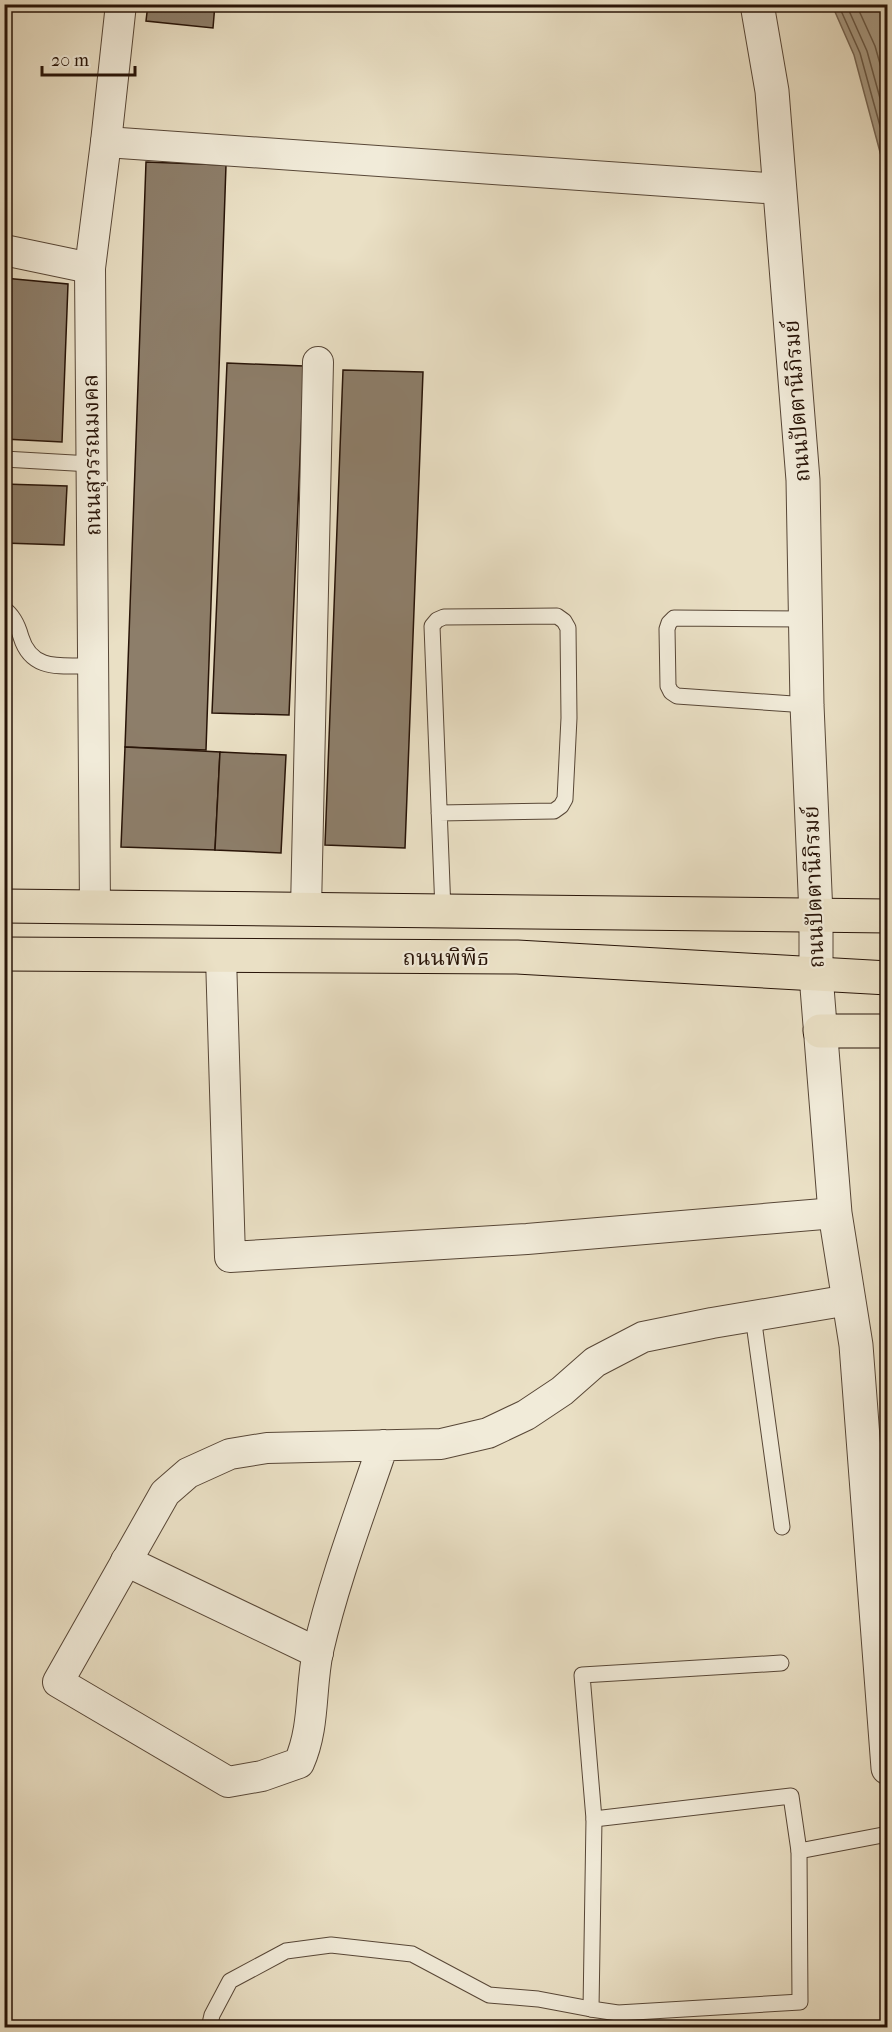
<svg xmlns="http://www.w3.org/2000/svg" width="892" height="2032" font-family="'IM FELL French Canon','Noto Serif Thai',serif">
  <rect width="100%" height="100%" fill="#eae0c5"/>
  <filter id="stains"><feTurbulence type="fractalNoise" baseFrequency=".00333" numOctaves="4"/><feColorMatrix values="0 0 0 0 .2 0 0 0 0 .09 0 0 0 0 .02 0 0 0 .5 -.17"/></filter>
  <radialGradient id="worn" r=".72"><stop offset=".6" stop-color="#630" stop-opacity="0"/><stop offset="1" stop-color="#630" stop-opacity=".3"/></radialGradient>
  <path fill="#a89b85" stroke="#756553" stroke-width="1.5" d="M 832,5 L 887,5 L 887,178 L 854,55 Z"/>
  <g fill="none" stroke-linecap="round" stroke-linejoin="round">
    <g stroke="#685846" stroke-width="1.5">
      <path d="M 838,4 L 860,53 L 888,155"/>
      <path d="M 846,4 L 867,51 L 888,127"/>
      <path d="M 856,4 L 875,46 L 888,92"/>
    </g>
  </g>
  <g fill="#8d7e6a" stroke="#281408" stroke-width="1.5">
    <path d="M 148,4 L 215,4 L 213,28 L 146,21 Z"/>
    <path d="M 146,162 L 226,165 L 206,750 L 125,747 Z"/>
    <path d="M 4,278 L 68,284 L 62,442 L 4,439 Z"/>
    <path d="M 227,363 L 304,366 L 289,715 L 212,713 Z"/>
    <path d="M 343,370 L 423,372 L 405,848 L 325,845 Z"/>
    <path d="M 4,484 L 67,486 L 64,545 L 4,543 Z"/>
    <path d="M 125,747 L 220,752 L 215,850 L 121,847 Z"/>
    <path d="M 220,752 L 286,755 L 281,853 L 215,850 Z"/>
  </g>
  <g fill="none" stroke-linecap="round" stroke-linejoin="round">
    <defs>
      <g id="service">
        <path d="M 4,459 L 91,464"/>
        <path d="M 4,609 C 14,616 18,626 21,637 C 32,673 63,665 93,666"/>
        <path d="M 806,619 L 674,618 L 669,623 L 667,629 L 668,686 L 671,692 L 677,696 L 807,705"/>
        <path d="M 439,813 L 554,811 L 561,806 L 565,799 L 569,718 L 568,628 L 564,621 L 557,616 L 444,617 L 437,620 L 432,626 L 443,911"/>
        <path d="M 753,1316 L 782,1527"/>
        <path d="M 781,1663 L 582,1675 L 594,1819 L 591,2009 L 618,2013 L 800,2002 L 799,1851"/>
        <path d="M 594,1819 L 791,1796 L 799,1851 L 888,1834"/>
        <path d="M 209,2028 L 212,2015 L 230,1981 L 286,1951 L 331,1945 L 412,1954 L 489,1995 L 538,1999 L 591,2009"/>
      </g>
      <g id="minor">
        <path d="M 106,142 L 780,189"/>
        <path d="M 4,250 L 90,268"/>
        <path d="M 95,907 L 90,268 L 106,142 L 121,4"/>
        <path d="M 306,909 L 318,362"/>
        <path d="M 221,957 L 230,1257 L 527,1239 L 835,1213"/>
        <path d="M 383,1445 C 360,1513 334,1581 318,1651 C 310,1689 315,1727 299,1763 L 262,1776 L 228,1782 L 58,1682 L 165,1493 L 188,1473 L 230,1454 L 267,1448 L 441,1444 L 488,1433 L 526,1415 L 562,1391 L 595,1362 L 643,1337 L 712,1323 L 849,1300"/>
        <path d="M 126,1561 L 318,1653"/>
      </g>
      <path id="tertiary" d="M 757,4 L 772,91 L 803,480 L 807,705 L 816,915 L 816,975 L 835,1213 L 856,1345 L 888,1768"/>
      <g id="primary">
        <path d="M 4,906 L 888,916"/>
        <path d="M 4,954 L 517,957 L 888,978"/>
        <path d="M 820,1031 L 888,1031"/>
      </g>
    </defs>
    <use href="#service" stroke="#584737" stroke-width="17"/>
    <use href="#minor" stroke="#584737" stroke-width="32"/>
    <use href="#tertiary" stroke="#584737" stroke-width="35"/>
    <use href="#primary" stroke="#281408" stroke-width="35"/>
    <use href="#service" stroke="#f1ebd9" stroke-width="15"/>
    <use href="#minor" stroke="#f1ebd9" stroke-width="30"/>
    <use href="#tertiary" stroke="#f1ebd9" stroke-width="33"/>
    <use href="#primary" stroke="#eae0c5" stroke-width="33"/>
  </g>
  <g text-anchor="middle" stroke-width="4.5" stroke-linejoin="round" paint-order="stroke">
    <g font-size="22" fill="#281408" stroke="#f1ebd9">
      <text transform="translate(796 401) rotate(-94)" y="8">ถนนปัตตานีภิรมย์</text>
      <text transform="translate(91 455) rotate(-91)" y="8">ถนนสุวรรณมงคล</text>
      <text transform="translate(813 887) rotate(-92)" y="8">ถนนปัตตานีภิรมย์</text>
      <text x="446" y="965">ถนนพิพิธ</text>
    </g>
  </g>
  <rect width="892" height="2032" fill="none" stroke="#eae0c5" stroke-width="24"/>
  <rect x="6" y="6" width="880" height="2020" fill="none" stroke="#281408" stroke-width="3"/>
  <rect x="12" y="12" width="868" height="2008" fill="none" stroke="#281408" stroke-width="1.5"/>
  <path d="M42 66v9h93v-9" fill="none" stroke="#281408" stroke-width="3"/>
  <text x="51" y="66" font-size="18" fill="#281408" stroke="#f1ebd9" stroke-width="4.5" paint-order="stroke">20 m</text>
  <rect width="100%" height="100%" filter="url(#stains)"/>
  <rect width="100%" height="100%" fill="url(#worn)"/>
</svg>
